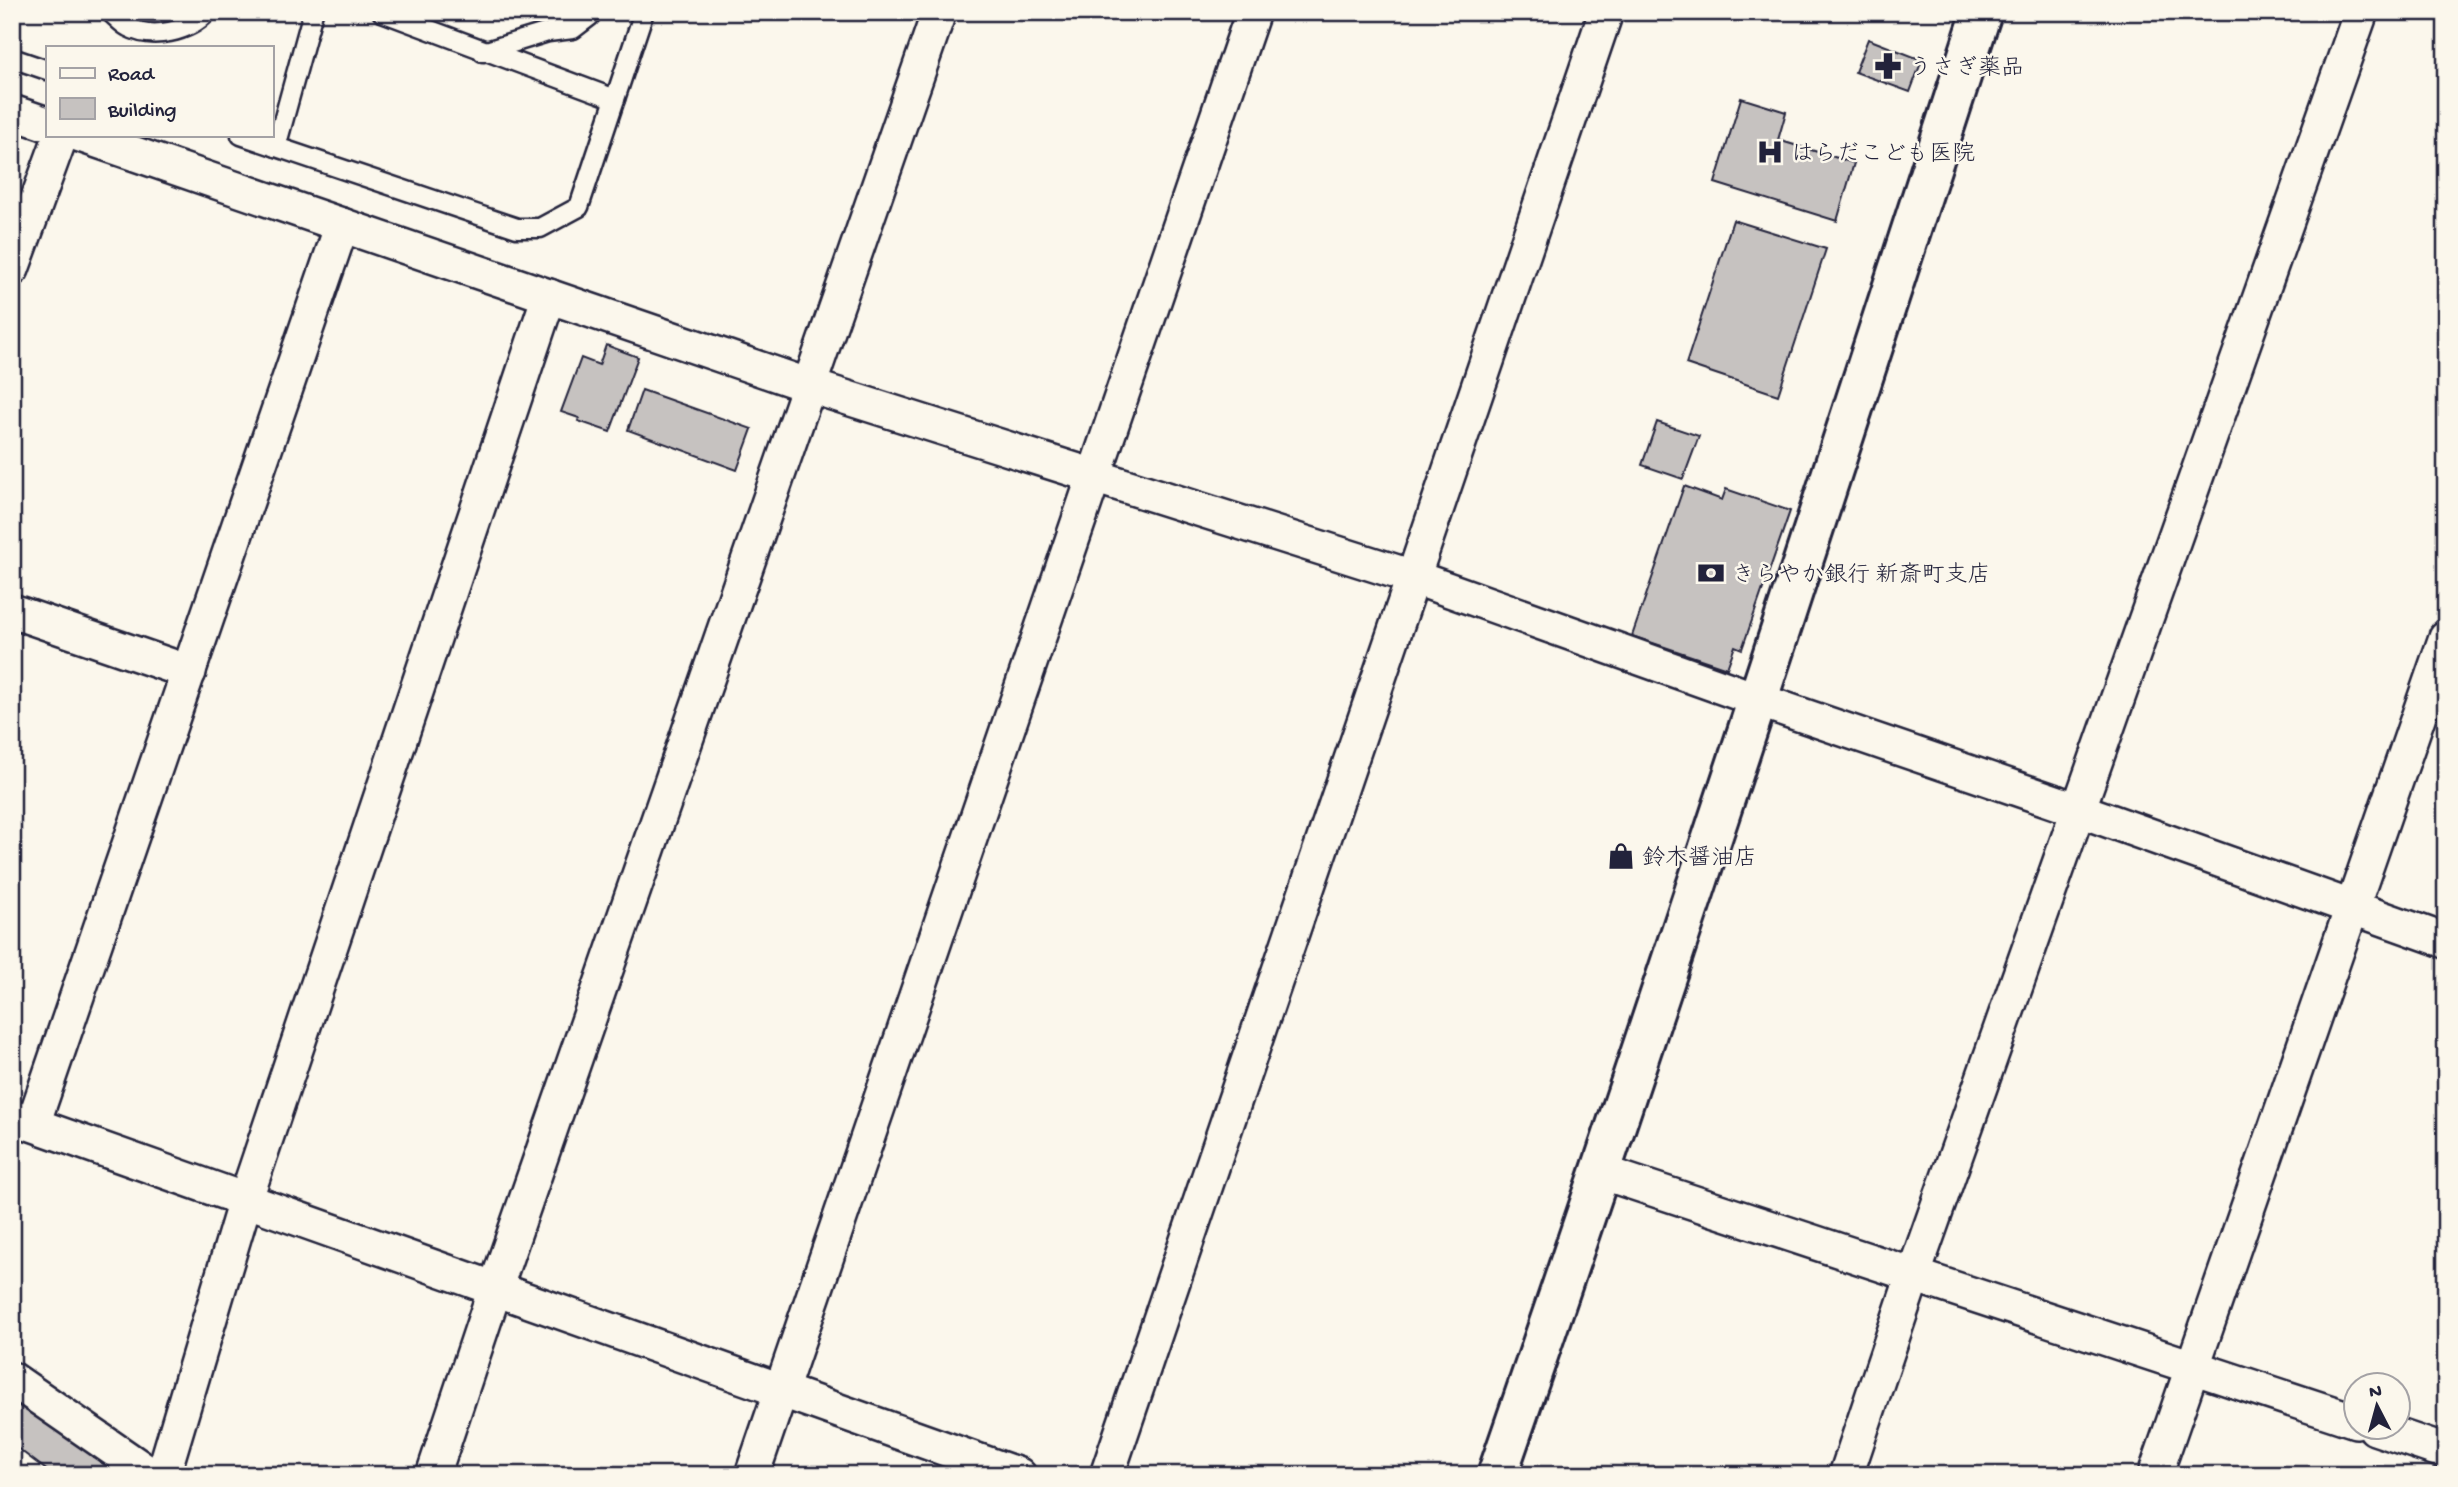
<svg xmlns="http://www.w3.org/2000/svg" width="2458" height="1487" font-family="'Gochi Hand','Klee One',sans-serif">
  <rect width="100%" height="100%" fill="#fbf7ec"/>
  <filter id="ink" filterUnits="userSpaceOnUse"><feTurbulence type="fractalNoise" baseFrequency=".0143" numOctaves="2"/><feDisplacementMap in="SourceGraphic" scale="14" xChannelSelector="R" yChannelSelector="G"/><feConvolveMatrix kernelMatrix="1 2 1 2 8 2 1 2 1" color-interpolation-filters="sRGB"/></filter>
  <g filter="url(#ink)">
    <g fill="#c6c2c0" stroke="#22223b" stroke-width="2">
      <path d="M 1868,39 L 1922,60 L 1910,92 L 1855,72 Z"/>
      <path d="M 1741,98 L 1786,112 L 1778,140 L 1854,163 L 1837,221 L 1715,183 Z"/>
      <path d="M 1733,220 L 1826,249 L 1778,395 L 1686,364 Z"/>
      <path d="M 606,345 L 638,357 L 610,432 L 578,421 L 579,418 L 561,412 L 581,358 L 599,365 Z"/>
      <path d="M 642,390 L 752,429 L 737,470 L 628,430 Z"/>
      <path d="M 1657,422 L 1699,436 L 1683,479 L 1642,465 Z"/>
      <path d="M 1684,486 L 1722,500 L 1726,489 L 1790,511 L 1742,649 L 1735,646 L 1727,668 L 1632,636 Z"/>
      <path d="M 20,1400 L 125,1475 L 53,1475 L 12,1444 L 12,1411 Z"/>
    </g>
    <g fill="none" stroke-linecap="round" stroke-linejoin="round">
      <defs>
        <g id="service">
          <path d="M 110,12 C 116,17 122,24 128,27 C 152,40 189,32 207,12"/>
          <path d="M 382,12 L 615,99"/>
          <path d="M 483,52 L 548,32 L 573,29 L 590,16 L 591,12"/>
          <path d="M 12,58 L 47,70"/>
          <path d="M 241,135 L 517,228 L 540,228 L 579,207 L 644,12"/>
          <path d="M 276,147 L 313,12"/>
        </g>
        <g id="minor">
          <path d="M 12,112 L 47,124"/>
          <path d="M 80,135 L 810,386 L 1413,577 L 1758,700 L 2079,810 L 2446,941"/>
          <path d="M 12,269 L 61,135"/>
          <path d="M 12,611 L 189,672"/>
          <path d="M 12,1117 L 1019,1475"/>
          <path d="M 33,1124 L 342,225"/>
          <path d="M 1601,1172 L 2356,1421"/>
          <path d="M 12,1379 L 151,1475"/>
          <path d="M 2375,1428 L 2446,1452"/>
          <path d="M 163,1475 L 245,1201 L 549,296"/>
          <path d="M 433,1475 L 495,1289 L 939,12"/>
          <path d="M 752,1475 L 1253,12"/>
          <path d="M 1107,1475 L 1606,12"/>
          <path d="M 1846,1475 L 1913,1276 L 2361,12"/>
          <path d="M 2155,1475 L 2446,637"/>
        </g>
        <path id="tertiary" d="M 1497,1475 C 1665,989 1823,501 1982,12"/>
      </defs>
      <use href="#service" stroke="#22223b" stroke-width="23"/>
      <use href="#minor" stroke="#22223b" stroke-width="38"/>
      <use href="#tertiary" stroke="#22223b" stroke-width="44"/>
      <use href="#service" stroke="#fbf7ec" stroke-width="18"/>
      <use href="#minor" stroke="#fbf7ec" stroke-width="33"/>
      <use href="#tertiary" stroke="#fbf7ec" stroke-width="38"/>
    </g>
  </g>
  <defs>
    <symbol id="pharmacy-bare" viewBox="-9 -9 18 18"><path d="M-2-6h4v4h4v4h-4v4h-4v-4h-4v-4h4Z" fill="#22223b" stroke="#fbf7ec" stroke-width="2.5" paint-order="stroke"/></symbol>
    <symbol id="hospital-bare" viewBox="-9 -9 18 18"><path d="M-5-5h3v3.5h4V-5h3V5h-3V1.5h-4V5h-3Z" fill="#22223b" stroke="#fbf7ec" stroke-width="2.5" paint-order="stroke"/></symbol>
    <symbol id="bank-bare" viewBox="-9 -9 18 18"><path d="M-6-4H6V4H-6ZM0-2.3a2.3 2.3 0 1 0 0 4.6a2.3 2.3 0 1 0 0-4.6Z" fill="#22223b" stroke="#fbf7ec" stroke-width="2.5" paint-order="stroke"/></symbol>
    <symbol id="shop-bare" viewBox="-9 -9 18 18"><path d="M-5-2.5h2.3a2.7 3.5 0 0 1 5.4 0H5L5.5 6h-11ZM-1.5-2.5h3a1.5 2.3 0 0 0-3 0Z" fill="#22223b" stroke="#fbf7ec" stroke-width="2.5" paint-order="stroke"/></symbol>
  </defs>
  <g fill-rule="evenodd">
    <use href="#pharmacy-bare" x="1869" y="47" width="38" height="38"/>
    <use href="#hospital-bare" x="1751" y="133" width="38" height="38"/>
    <use href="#bank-bare" x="1692" y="554" width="38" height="38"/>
    <use href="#shop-bare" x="1602" y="837" width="38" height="38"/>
  </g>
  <g text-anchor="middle" stroke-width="5" stroke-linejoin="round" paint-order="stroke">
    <g font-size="23" fill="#22223b" stroke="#fbf7ec" text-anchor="start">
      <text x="1909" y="74">うさぎ薬品</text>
      <text x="1791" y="160">はらだこども医院</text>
      <text x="1732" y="581">きらやか銀行 新斎町支店</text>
      <text x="1642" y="864">鈴木醤油店</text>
    </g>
  </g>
  <rect width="2458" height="1487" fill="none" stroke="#fbf7ec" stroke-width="42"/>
  <rect x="21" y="21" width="2416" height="1445" fill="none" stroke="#22223b" stroke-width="2.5" filter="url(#ink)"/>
  <rect x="46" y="46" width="228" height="91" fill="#fbf7ec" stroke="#a4a2a5" stroke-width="2"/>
  <rect x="60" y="68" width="35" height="10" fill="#fbf7ec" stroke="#a4a2a5" stroke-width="2"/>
  <text x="108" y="80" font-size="21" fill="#22223b">Road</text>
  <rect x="60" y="98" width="35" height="21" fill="#c6c2c0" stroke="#a4a2a5" stroke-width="2"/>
  <text x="108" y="116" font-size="21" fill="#22223b">Building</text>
  <g transform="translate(2377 1406) rotate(354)"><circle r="33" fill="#fbf7ec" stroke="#a4a2a5" stroke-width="2"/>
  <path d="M0-5L12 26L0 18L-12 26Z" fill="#22223b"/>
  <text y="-10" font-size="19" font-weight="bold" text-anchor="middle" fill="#22223b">N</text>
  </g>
</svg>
